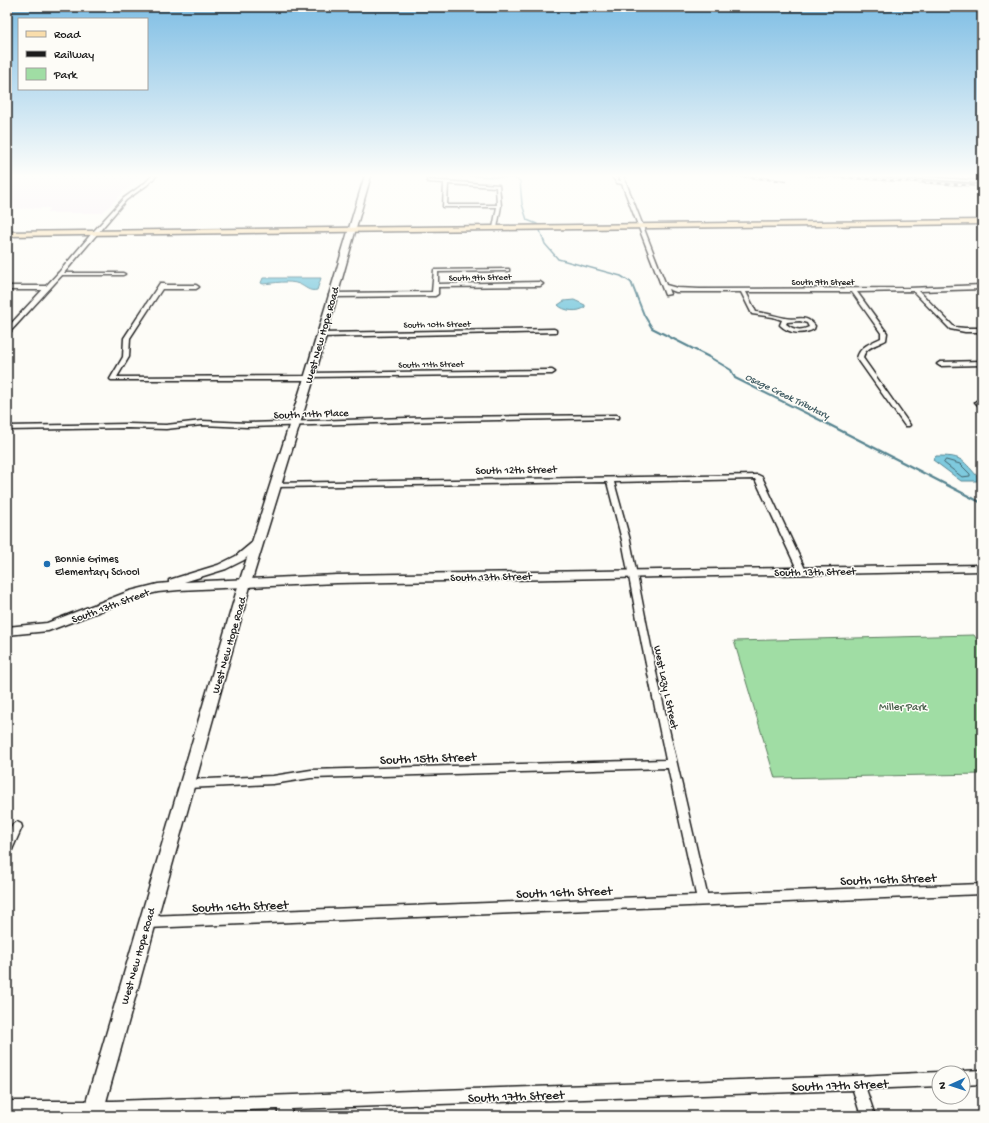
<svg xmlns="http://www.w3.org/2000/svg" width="989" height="1123" font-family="'Gochi Hand',sans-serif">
  <rect width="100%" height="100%" fill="#fdfcf7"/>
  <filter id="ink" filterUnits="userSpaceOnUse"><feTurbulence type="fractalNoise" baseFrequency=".025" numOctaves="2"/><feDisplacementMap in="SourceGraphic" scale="8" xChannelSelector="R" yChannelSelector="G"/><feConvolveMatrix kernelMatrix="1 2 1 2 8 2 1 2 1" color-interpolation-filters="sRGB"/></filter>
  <g filter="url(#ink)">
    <g fill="#f7ecf6">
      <path d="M 7,175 L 141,175 L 102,213 L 46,213 L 50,208 L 7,209 Z"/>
      <path d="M 936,175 L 982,175 L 982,180 L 939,178 Z"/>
    </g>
    <path fill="#a0dda4" stroke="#5e7c60" d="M 974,635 L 982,647 L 982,774 L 775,778 L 734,641 Z"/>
    <g fill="#7ecade" stroke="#578490">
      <path d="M 263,278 L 321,278 L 317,290 C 309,292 306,287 299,284 C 289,280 274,283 263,284 L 261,283 Z"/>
      <path d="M 574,300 L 585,305 L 585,307 C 579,313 563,311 558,305 L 564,301 Z"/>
      <path d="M 936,456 C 961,456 961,458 977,476 L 977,481 L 961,481 L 933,460 Z"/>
    </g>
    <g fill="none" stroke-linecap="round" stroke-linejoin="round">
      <path stroke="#43626a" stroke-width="1" d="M 946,460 L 960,464 L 970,474 L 970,476 L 962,477 L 944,463 Z"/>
      <g stroke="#578490" stroke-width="1.5">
        <path d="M 456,175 L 514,178 L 520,181 L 522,204 L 527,220 L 537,224 L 538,226"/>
        <path d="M 539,228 L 545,244 L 558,259 L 621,276 L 632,283"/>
      </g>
      <path stroke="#578490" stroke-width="2" d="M 631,282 L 644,315 L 652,328 L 711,358 L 731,370 L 735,378 L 824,422"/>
      <path stroke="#578490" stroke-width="2.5" d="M 822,421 L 982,503"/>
      <defs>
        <g id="minor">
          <path d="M 153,175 L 157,175 L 147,185 L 126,200 L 97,234 L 93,234 L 93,232 L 124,198 L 145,183 Z"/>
          <path d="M 611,175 L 615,175 L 619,181 L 621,181 L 619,175 L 623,175 L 666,285 L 677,288 L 700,289 L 909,288 L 982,285 L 982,289 L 919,291 L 954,327 L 965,328 L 982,328 L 982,332 L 965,332 L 950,329 L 913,291 L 857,292 L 887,333 L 886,340 C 877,345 865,347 863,358 L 910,425 L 909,426 L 905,426 L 857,358 C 860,346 871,343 881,338 L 881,333 L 852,292 L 746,292 L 756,312 C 766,313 775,316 785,318 C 797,321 805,313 815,326 L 814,329 C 803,335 789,334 780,325 L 782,320 L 773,317 L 752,314 L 741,292 L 676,292 L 668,289 L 670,294 L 665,295 L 622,184 L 617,183 ZM 800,321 L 807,323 L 809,327 C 801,331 793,330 786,324 L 787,322 Z"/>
          <path d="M 871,175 L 894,175 L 982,181 L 982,183 Z"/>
          <path d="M 427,180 L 499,185 L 501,206 L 497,228 L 495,229 L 493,228 L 497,207 L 443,207 L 444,183 L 428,182 ZM 448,184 L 496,187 L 497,205 L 447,205 Z"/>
          <path d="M 507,269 L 509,269 L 509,271 L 438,272 L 438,284 L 540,282 L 543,284 L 540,286 L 438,287 L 438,294 L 435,296 L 332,297 L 329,295 L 332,293 L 432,292 L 434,270 Z"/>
          <path d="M 58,273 L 123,273 L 125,274 L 123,275 L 60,275 L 58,274 Z"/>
          <path d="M 160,283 L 164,283 L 164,285 L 196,285 L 199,287 L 196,289 L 162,289 L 130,338 L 129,357 L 117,377 L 308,376 L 308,374 L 310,373 L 552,370 L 555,372 L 552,374 L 310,377 L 310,379 L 308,380 L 111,380 L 110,379 L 123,357 L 124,338 Z"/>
          <path d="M 7,286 L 47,286 L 50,288 L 47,290 L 7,290 Z"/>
          <path d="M 554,329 L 556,330 L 556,332 L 321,337 L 318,335 L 321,333 Z"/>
          <path d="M 982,361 L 982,365 L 940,366 L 937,364 L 940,362 Z"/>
          <path d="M 978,400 L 982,402 L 982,408 L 980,407 L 975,402 Z"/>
          <path d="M 617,415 L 619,416 L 619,418 L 438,421 L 247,427 L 202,425 L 166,429 L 128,428 L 7,430 L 7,426 L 128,424 L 166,425 L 202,421 L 247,423 L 438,417 Z"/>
          <path d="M 758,475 L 762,477 L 806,571 L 805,573 L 799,573 L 798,571 L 755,479 L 614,482 L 630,540 L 657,677 L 707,894 L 982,884 L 982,894 L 147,928 L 143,926 L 141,922 L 143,918 L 147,916 L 696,895 L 668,768 L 311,778 L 273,784 L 187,788 L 183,787 L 182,784 L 183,781 L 187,780 L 273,776 L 311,770 L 666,760 L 642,645 L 622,540 L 607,482 L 275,487 L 271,485 L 272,483 Z"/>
          <path d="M 17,822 L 21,824 L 22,827 L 11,852 L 7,853 L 7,836 L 13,824 Z"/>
          <path d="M 982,1070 L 982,1084 L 963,1085 L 963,1073 L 959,1073 L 963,1071 Z"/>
          <path d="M 939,1072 L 941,1073 L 939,1073 L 939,1086 L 866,1089 L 875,1116 L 861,1116 L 853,1090 L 291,1109 L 292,1116 L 278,1116 L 278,1109 L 113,1115 L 7,1115 L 7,1101 L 113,1101 L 857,1076 Z"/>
        </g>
        <g id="tertiary">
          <path d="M 93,232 L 98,233 L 64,273 L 9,333 L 7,334 L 7,328 L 60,271 Z"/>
          <path d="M 257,540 L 260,541 L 262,543 L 260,545 L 244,560 L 226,569 L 184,582 L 337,575 L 982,565 L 982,571 L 337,583 L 179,590 L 158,592 L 137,597 L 48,631 L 7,635 L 7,627 L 47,623 L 130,591 L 158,584 L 169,583 L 169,580 L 218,565 L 236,556 L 254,541 Z"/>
        </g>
        <path id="secondary" d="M 365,175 L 371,175 L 315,375 L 251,583 L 102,1116 L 82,1116 L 239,583 L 305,375 Z"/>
        <path id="primary" d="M 982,220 L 982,224 L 7,236 L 7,232 Z"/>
      </defs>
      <use href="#minor" stroke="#1c1c1c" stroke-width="3"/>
      <use href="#tertiary" stroke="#1c1c1c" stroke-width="3"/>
      <use href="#secondary" stroke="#1c1c1c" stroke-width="3"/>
      <use href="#primary" stroke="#1c1c1c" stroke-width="3"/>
      <use href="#minor" fill="#fdfcf7" fill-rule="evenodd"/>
      <use href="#tertiary" fill="#fdfcf7" fill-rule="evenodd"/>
      <use href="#secondary" fill="#fdfcf7" fill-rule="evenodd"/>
      <use href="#primary" fill="#f9ddab" fill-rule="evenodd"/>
      <defs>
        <g id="rail">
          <path d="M 731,175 L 786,181"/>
          <path d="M 806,175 L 982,186"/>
        </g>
      </defs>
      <use href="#rail" stroke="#1c1c1c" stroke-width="2.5"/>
      <use href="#rail" stroke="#fdfcf7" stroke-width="1.5" stroke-dasharray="4" stroke-linecap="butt"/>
    </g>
  </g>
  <linearGradient id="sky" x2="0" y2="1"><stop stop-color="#7dbde4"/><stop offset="0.53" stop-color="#fefefb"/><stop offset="1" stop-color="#fefefb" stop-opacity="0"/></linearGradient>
  <rect width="989" height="332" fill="url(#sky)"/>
  <circle fill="#1f6fb2" stroke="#fdfcf7" stroke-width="1.5" cx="47" cy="564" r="4"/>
  <g text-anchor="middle" stroke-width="3" stroke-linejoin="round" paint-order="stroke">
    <g font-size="9" fill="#1c1c1c" stroke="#fdfcf7">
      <text transform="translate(480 277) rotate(-1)" y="3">South 9th Street</text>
      <text x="823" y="285">South 9th Street</text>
      <text transform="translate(437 324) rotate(-1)" y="3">South 10th Street</text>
      <text transform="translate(431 364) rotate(-1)" y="3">South 11th Street</text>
    </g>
    <g font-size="10" font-style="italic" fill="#3e5960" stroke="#fdfcf7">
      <text transform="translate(788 395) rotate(26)" y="4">Osage Creek Tributary</text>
    </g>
    <g font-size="11" fill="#1c1c1c" stroke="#fdfcf7">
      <text transform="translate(321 335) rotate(-74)" y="4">West New Hope Road</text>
      <text transform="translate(311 413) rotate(-2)" y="4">South 11th Place</text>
      <text transform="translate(516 469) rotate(-1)" y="4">South 12th Street</text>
      <text transform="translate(815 571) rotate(-1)" y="4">South 13th Street</text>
      <text transform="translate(491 576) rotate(-1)" y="4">South 13th Street</text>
      <text transform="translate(110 605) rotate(-20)" y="4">South 13th Street</text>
      <text transform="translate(228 645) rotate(-74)" y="4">West New Hope Road</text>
      <text transform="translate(667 687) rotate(78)" y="4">West Lazy L Street</text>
      <text transform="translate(137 956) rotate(-74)" y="4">West New Hope Road</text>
    </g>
    <g font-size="11" fill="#1c1c1c" stroke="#fdfcf7" text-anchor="start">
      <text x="55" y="562">Bonnie Grimes<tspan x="55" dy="13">Elementary School</tspan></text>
    </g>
    <g font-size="11" fill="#4a604c" stroke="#fdfcf7">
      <text x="903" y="710">Miller Park</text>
    </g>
    <g font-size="13" fill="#1c1c1c" stroke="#fdfcf7">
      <text transform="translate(428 757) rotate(-2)" y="5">South 15th Street</text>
      <text transform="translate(888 878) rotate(-2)" y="5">South 16th Street</text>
      <text transform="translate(564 891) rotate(-2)" y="5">South 16th Street</text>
      <text transform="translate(240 905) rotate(-2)" y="5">South 16th Street</text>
      <text transform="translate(840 1084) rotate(-2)" y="5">South 17th Street</text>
      <text transform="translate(516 1095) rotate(-2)" y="5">South 17th Street</text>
    </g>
  </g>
  <rect width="989" height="1123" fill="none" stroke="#fdfcf7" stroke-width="24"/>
  <rect x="12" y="12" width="965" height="1099" fill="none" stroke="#1c1c1c" stroke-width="1.5" filter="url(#ink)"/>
  <rect x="18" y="18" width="130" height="72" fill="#fdfcf7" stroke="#a3a29f"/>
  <rect x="26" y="31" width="20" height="6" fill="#f9ddab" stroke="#a3a29f"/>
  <text x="54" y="38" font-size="12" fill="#1c1c1c">Road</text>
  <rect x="26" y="51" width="20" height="6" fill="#1c1c1c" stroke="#a3a29f"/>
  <text x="54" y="58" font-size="12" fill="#1c1c1c">Railway</text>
  <rect x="26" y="68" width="20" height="12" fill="#a0dda4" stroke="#a3a29f"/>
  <text x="54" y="78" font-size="12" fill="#1c1c1c">Park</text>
  <g transform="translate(951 1085) rotate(267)"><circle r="19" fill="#fdfcf7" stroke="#a3a29f"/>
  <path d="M0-3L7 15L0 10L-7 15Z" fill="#1f6fb2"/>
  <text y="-6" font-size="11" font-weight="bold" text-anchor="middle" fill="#1c1c1c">N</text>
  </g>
</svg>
